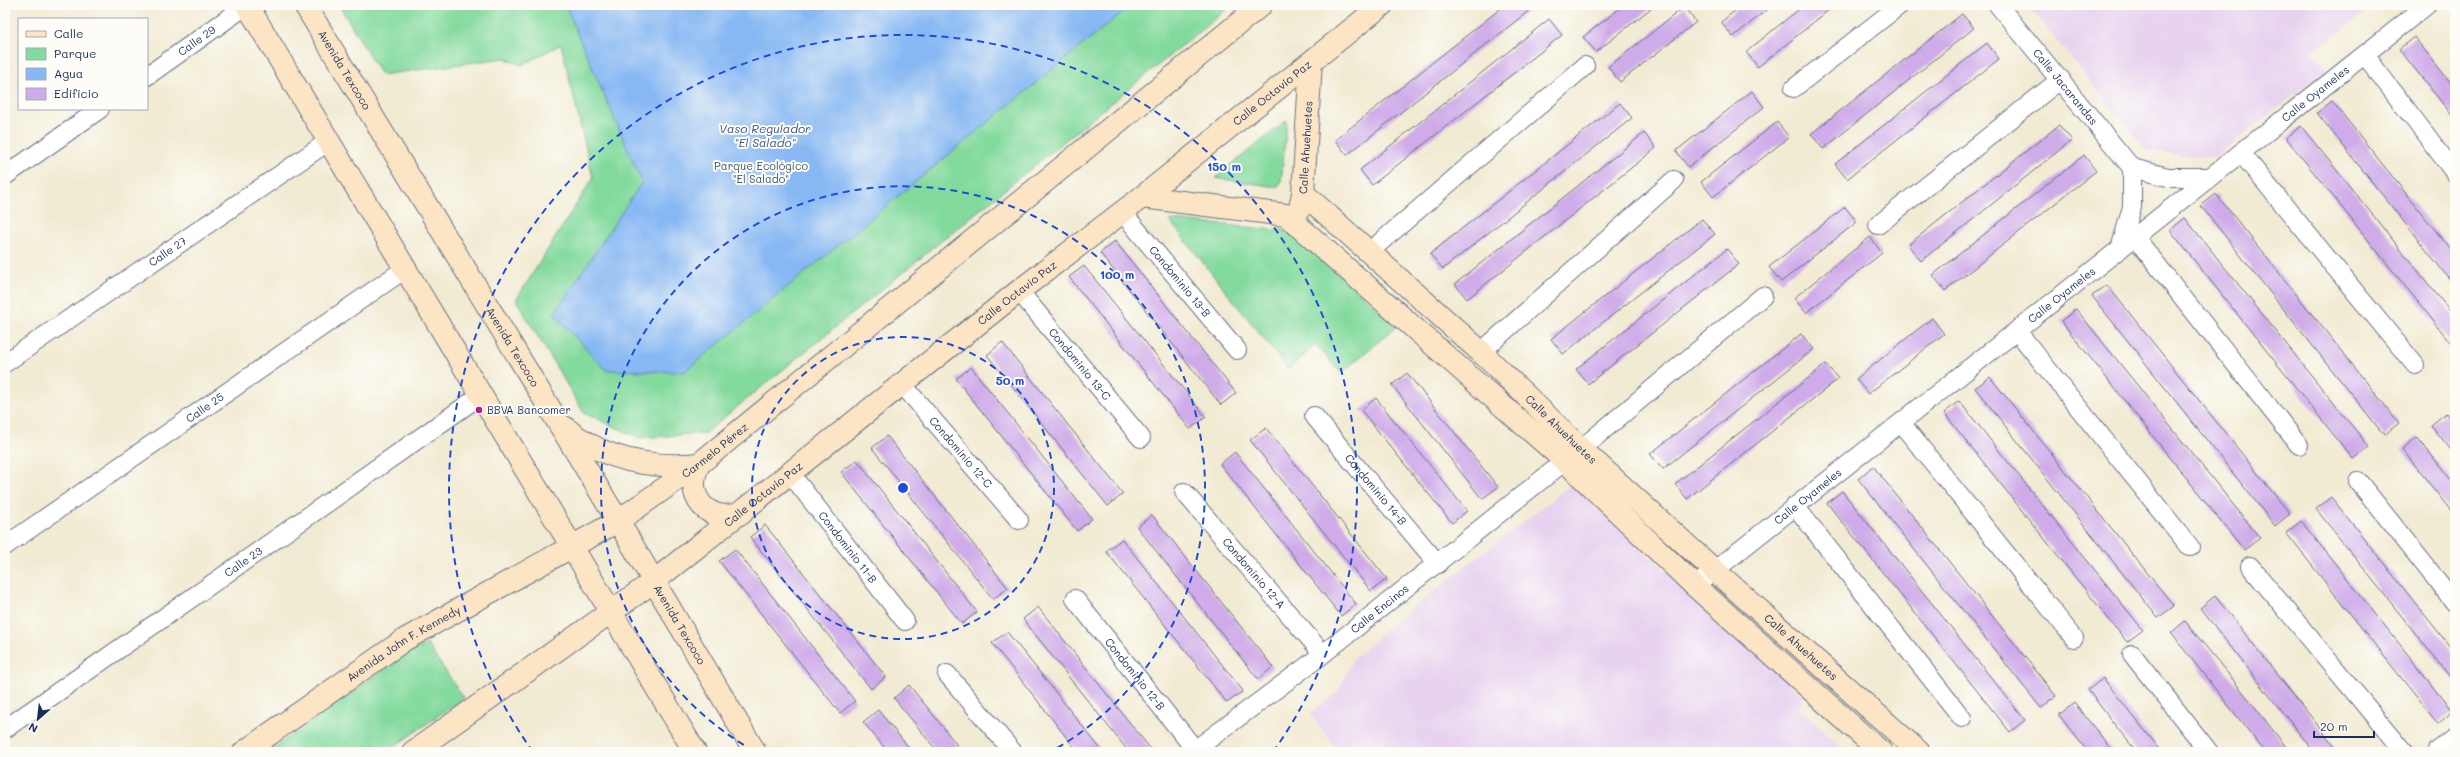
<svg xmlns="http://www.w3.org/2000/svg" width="2460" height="757" font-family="Mali,sans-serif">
  <rect width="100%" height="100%" fill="#fdfcf7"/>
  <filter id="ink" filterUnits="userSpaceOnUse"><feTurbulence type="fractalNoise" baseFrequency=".025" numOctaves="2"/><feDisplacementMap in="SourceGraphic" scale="8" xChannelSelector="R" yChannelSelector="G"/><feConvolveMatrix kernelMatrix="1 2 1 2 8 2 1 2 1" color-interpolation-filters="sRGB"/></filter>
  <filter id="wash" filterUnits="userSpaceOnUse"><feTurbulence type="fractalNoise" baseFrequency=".012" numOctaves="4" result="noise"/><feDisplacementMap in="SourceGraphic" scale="16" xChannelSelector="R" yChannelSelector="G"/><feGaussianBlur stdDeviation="0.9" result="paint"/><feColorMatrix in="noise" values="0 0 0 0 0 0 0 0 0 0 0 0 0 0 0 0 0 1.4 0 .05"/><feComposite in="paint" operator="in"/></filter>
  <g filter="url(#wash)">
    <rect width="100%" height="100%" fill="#f2ebd3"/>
    <g fill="#e7d2ef">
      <path d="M 2028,5 L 2375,5 L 2313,52 L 2327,69 L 2214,158 L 2147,151 Z"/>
      <path d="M 1572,484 L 1804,697 L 1799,708 L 1846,752 L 1340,752 L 1310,714 L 1338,692 L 1354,658 L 1401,617 Z"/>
    </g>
    <g fill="#83da9d" stroke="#4f847e">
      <path d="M 339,5 L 1232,5 L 705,433 L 640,438 L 584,413 L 516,300 L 593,178 L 561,44 L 522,65 L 504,58 L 381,75 Z"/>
      <path d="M 1287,120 L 1281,183 L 1277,187 L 1215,178 Z"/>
      <path d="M 1169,220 L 1291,231 L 1397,326 L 1341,373 L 1316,345 L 1288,369 Z"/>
      <path d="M 427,644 L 464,698 L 386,752 L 268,752 L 407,653 Z"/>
    </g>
    <path fill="#87b8f3" stroke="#5174a8" d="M 565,5 L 1131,5 L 684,372 L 606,370 L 554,314 L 642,182 Z"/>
    <g id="blocks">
      <g fill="#cface9">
        <path d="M 1505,5 L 1536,5 L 1347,155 L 1335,140 Z"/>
        <path d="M 1624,5 L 1655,5 L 1596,52 L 1583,37 Z"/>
        <path d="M 1742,5 L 1773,5 L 1733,37 L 1721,22 Z"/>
        <path d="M 1804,5 L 1835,5 L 1758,67 L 1746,52 Z"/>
        <path d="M 1684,7 L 1696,22 L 1620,82 L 1608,67 Z"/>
        <path d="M 1962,14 L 1974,28 L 1823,149 L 1811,134 Z"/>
        <path d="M 1549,19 L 1562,35 L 1372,185 L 1360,170 Z"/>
        <path d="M 2414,37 L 2455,88 L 2455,119 L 2399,49 Z"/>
        <path d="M 1987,43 L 1999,59 L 1847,179 L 1835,164 Z"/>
        <path d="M 1752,91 L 1764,107 L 1688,167 L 1676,151 Z"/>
        <path d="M 2332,101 L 2455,255 L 2455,286 L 2317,113 Z"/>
        <path d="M 1620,103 L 1632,118 L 1443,269 L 1430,254 Z"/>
        <path d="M 1777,122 L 1789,137 L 1713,197 L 1701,182 Z"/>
        <path d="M 2059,125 L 2072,140 L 1921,261 L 1908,245 Z"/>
        <path d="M 2301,126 L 2455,317 L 2455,348 L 2286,138 Z"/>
        <path d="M 1644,133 L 1656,148 L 1467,299 L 1455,284 Z"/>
        <path d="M 2084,155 L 2096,171 L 1945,291 L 1933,275 Z"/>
        <path d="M 2216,194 L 2399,423 L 2384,435 L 2201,206 Z"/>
        <path d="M 1845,207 L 1857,222 L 1781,282 L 1769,267 Z"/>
        <path d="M 2185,218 L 2369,447 L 2353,459 L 2170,230 Z"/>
        <path d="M 1702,219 L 1715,234 L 1563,354 L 1551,339 Z"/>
        <path d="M 1870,237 L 1882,253 L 1806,313 L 1794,298 Z"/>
        <path d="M 1115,241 L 1236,393 L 1221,405 L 1100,253 Z"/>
        <path d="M 1727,249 L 1739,264 L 1588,384 L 1576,369 Z"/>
        <path d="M 1084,266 L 1206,417 L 1190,429 L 1069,277 Z"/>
        <path d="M 2107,285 L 2290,514 L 2275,526 L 2092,296 Z"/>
        <path d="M 2076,309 L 2260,538 L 2244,550 L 2061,321 Z"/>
        <path d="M 1932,318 L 1944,334 L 1868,394 L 1856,379 Z"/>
        <path d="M 1801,334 L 1814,349 L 1663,469 L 1650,454 Z"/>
        <path d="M 1002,342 L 1123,494 L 1108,506 L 987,355 Z"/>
        <path d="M 1826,364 L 1838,379 L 1687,499 L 1675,484 Z"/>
        <path d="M 971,367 L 1092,519 L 1077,531 L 956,379 Z"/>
        <path d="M 1407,373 L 1498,487 L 1482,499 L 1392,385 Z"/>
        <path d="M 1990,377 L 2174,606 L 2158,618 L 1975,388 Z"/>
        <path d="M 1376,398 L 1467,511 L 1452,523 L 1361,410 Z"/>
        <path d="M 1959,401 L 2143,630 L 2127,642 L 1944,413 Z"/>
        <path d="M 2446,413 L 2455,424 L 2455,455 L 2431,425 Z"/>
        <path d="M 1266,428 L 1387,579 L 1371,591 L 1250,440 Z"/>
        <path d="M 887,436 L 1008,588 L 993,599 L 872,448 Z"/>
        <path d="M 2417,437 L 2455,485 L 2455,516 L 2402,449 Z"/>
        <path d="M 1235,452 L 1356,604 L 1341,616 L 1220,464 Z"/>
        <path d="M 857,460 L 977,612 L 962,624 L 841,472 Z"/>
        <path d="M 1873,466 L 2056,696 L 2041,708 L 1858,479 Z"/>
        <path d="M 1842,491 L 2025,720 L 2010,732 L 1827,503 Z"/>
        <path d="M 2331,497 L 2455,653 L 2455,683 L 2316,509 Z"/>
        <path d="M 1152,515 L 1273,667 L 1258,679 L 1137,527 Z"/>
        <path d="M 2301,521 L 2453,711 L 2438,724 L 2286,533 Z"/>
        <path d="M 765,525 L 886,677 L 871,689 L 750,537 Z"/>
        <path d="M 1122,539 L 1243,691 L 1227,703 L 1106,551 Z"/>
        <path d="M 735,549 L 855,701 L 840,713 L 719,561 Z"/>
        <path d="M 2215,596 L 2339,752 L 2314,752 L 2200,608 Z"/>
        <path d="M 1038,607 L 1098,683 L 1153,752 L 1129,752 L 1083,695 L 1023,619 Z"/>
        <path d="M 2185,621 L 2247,697 L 2290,752 L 2265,752 L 2262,748 L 2171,633 Z"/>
        <path d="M 1007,632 L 1037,669 L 1103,752 L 1078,752 L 1052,719 L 992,643 Z"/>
        <path d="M 2103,678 L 2134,717 L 2162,752 L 2137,752 L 2118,729 L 2088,690 Z"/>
        <path d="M 909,685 L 940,723 L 962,752 L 938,752 L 894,698 Z"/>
        <path d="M 2074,703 L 2105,741 L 2113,752 L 2088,752 L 2059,715 Z"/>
        <path d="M 878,710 L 909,748 L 912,752 L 888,752 L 863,722 Z"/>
      </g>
    </g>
  </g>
  <g filter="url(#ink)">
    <use href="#blocks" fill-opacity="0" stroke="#667187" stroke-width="1"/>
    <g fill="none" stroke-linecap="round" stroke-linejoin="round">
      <defs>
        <g id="street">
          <path id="s1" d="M 1998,5 L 2132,168 L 2168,177 L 2210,177"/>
          <path d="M 2365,55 L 2455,173"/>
          <path id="s2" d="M 147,76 L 247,5"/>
          <path d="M 1794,88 L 1900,5"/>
          <path d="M 2241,153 L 2415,365"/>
          <path d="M 5,176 L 100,109"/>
          <path id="s3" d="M 1123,213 L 1237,350"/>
          <path d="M 1878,225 L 2061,79"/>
          <path d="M 2135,237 L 2299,445"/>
          <path d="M 2120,249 L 2132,207 L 2132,168"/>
          <path d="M 1369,252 L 1585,66"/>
          <path id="s4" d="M 1019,291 L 1141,438"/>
          <path d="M 2017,331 L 2190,547"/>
          <path d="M 1481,352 L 1674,180"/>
          <path id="s5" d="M 5,363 L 329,141"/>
          <path id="s6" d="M 902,384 L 1019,520"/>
          <path id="s7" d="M 1314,416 L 1438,564"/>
          <path d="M 1901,423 L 2074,638"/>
          <path d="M 1581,449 L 1763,296"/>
          <path id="s8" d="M 790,473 L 905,621"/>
          <path d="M 2358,481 L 2455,603"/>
          <path id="s9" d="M 1184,492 L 1323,654"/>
          <path d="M 1795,506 L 1962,718"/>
          <path id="s10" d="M 5,546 L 405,269"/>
          <path d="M 2250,566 L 2404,752"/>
          <path id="s11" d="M 1695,586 L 2427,5"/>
          <path id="s12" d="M 1075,599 L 1197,752"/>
          <path d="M 2132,654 L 2209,752"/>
          <path d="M 947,674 L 1013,752"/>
          <path id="s13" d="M 5,729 L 481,395"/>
          <path id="s14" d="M 1192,752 L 1323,654 L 1565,461"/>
          <path d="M 2436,752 L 2455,737"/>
        </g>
        <g id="secondary">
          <path d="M 247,5 L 695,752"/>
          <path id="s15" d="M 305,5 L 618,521 L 755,752"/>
          <path id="s16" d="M 1303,193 L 1481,352 L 1581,449 L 1714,570 L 1919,752"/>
          <path d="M 1142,197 L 1286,215 L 1565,461 L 1695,586 L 1881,752"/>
          <path id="s17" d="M 1300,208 L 1303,193 L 1311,62"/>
          <path d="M 564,427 C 603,460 650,469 699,464"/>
          <path d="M 699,464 C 683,496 708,525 742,513"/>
          <path id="s18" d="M 244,752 L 404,640 L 618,521 L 699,464 L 1261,5"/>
          <path id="s19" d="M 413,752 L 653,582 L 1019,291 L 1142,197 L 1382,5"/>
        </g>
      </defs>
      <use href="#street" stroke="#667187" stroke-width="20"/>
      <use href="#secondary" stroke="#667187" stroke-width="24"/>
      <use href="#street" stroke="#fff" stroke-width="18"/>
      <use href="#secondary" stroke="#fce5c4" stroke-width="22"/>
    </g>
  </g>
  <g fill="none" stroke="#1d4ed8" stroke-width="2" stroke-dasharray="7 5">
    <circle cx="903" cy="488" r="151"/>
    <path d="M754 751A302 302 0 1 1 1052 751"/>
    <path d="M533 752A454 454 0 1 1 1273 752"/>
  </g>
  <circle fill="#b5179e" stroke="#fdfcf7" stroke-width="1.5" cx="479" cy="410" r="4"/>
  <g text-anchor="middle" stroke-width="4" stroke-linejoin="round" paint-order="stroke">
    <g font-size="11" fill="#1b2f5e" stroke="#fdfcf7">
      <text dy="4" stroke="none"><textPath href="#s2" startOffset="61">Calle 29</textPath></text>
      <text dy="4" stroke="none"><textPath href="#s15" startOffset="76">Avenida Texcoco</textPath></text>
      <text dy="4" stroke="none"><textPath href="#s1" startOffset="106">Calle Jacarandas</textPath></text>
      <text dy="4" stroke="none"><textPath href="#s19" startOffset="1083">Calle Octavio Paz</textPath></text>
      <text dy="4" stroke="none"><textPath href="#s11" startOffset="792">Calle Oyameles</textPath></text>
      <text dy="4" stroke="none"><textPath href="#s17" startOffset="61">Calle Ahuehuetes</textPath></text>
      <text dy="4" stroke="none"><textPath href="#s5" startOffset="197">Calle 27</textPath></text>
      <text dy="4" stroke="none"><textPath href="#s3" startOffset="89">Condominio 13-B</textPath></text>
      <text dy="4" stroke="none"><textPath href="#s19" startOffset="759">Calle Octavio Paz</textPath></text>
      <text dy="4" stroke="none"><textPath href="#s11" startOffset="468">Calle Oyameles</textPath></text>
      <text dy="4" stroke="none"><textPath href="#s15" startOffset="400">Avenida Texcoco</textPath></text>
      <text dy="4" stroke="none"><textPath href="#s4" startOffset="95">Condominio 13-C</textPath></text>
      <text dy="4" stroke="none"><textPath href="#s10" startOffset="243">Calle 25</textPath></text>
      <text dy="4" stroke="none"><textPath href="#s16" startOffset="350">Calle Ahuehuetes</textPath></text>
      <text dy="4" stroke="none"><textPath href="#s18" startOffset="560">Carmelo Pérez</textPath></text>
      <text dy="4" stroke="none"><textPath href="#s6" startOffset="90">Condominio 12-C</textPath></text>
      <text dy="4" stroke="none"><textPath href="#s7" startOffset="96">Condominio 14-B</textPath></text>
      <text dy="4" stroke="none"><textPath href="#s19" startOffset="435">Calle Octavio Paz</textPath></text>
      <text dy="4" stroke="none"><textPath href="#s11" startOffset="144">Calle Oyameles</textPath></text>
      <text dy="4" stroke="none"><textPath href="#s8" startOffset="94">Condominio 11-B</textPath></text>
      <text dy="4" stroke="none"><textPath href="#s13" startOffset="291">Calle 23</textPath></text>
      <text dy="4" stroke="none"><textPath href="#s9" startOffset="107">Condominio 12-A</textPath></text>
      <text dy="4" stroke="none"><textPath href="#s14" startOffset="236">Calle Encinos</textPath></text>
      <text dy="4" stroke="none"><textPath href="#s15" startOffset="724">Avenida Texcoco</textPath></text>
      <text dy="4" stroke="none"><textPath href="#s18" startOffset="193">Avenida John F. Kennedy</textPath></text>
      <text dy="4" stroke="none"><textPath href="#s16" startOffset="674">Calle Ahuehuetes</textPath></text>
      <text dy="4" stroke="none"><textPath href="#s12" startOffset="96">Condominio 12-B</textPath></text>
    </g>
    <g font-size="11" fill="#355a6e" stroke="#fdfcf7">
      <text x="761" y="170">Parque Ecológico<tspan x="761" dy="13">"El Salado"</tspan></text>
    </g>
    <g font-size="11" fill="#1b2f5e" stroke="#fdfcf7" text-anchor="start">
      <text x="487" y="414">BBVA Bancomer</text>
    </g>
    <g font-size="12" font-style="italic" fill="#3b588b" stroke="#fdfcf7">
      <text x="765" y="133">Vaso Regulador<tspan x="765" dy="14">"El Salado"</tspan></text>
    </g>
  </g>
  <circle cx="903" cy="488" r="6" fill="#1d4ed8" stroke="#fdfcf7" stroke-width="2"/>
  <g font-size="12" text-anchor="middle" font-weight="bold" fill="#1d4ed8" stroke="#fdfcf7" stroke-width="4" stroke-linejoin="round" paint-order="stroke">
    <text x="1224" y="171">150 m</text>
    <text x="1117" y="279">100 m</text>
    <text x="1010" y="385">50 m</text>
  </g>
  <rect width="2460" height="757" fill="none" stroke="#fdfcf7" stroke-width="20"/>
  <rect x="18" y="18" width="130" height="92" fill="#fdfcf7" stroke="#a3aaba"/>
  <rect x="26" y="31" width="20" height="6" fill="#fce5c4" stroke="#a3aaba"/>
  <text x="54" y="38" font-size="12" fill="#1b2f5e">Calle</text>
  <rect x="26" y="48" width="20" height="12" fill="#83da9d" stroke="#a3aaba"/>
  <text x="54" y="58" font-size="12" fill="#1b2f5e">Parque</text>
  <rect x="26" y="68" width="20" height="12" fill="#87b8f3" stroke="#a3aaba"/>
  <text x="54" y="78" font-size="12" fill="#1b2f5e">Agua</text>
  <rect x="26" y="88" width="20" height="12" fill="#cface9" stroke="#a3aaba"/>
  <text x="54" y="98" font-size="12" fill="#1b2f5e">Edificio</text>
  <g transform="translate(38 719) rotate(208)" stroke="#fdfcf7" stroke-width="3" paint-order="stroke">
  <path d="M0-3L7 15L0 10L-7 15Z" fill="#1b2f5e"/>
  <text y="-6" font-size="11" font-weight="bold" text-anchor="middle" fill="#1b2f5e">N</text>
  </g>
  <path d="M2314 731v6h60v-6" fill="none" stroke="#1b2f5e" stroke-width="2"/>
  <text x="2320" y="731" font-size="12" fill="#1b2f5e" stroke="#fdfcf7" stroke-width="3" paint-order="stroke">20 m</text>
</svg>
